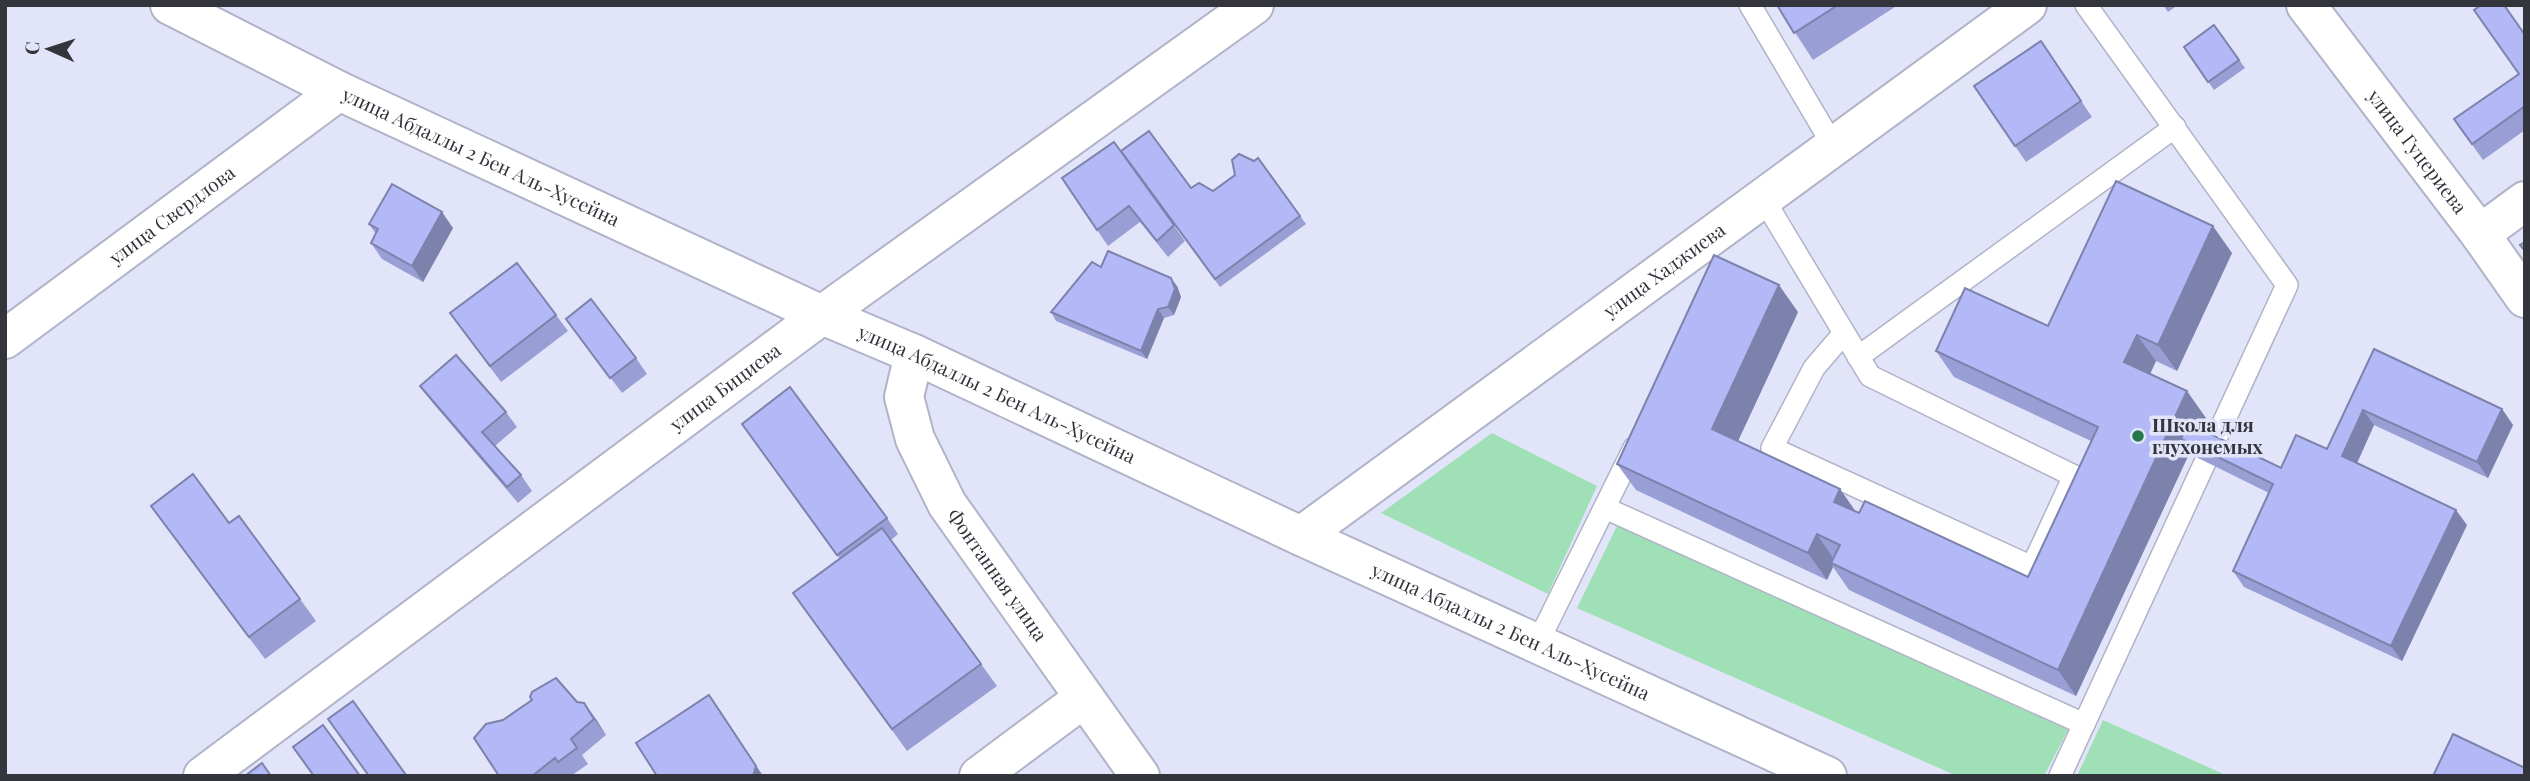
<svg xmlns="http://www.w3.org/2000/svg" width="2530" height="781" font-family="'Playfair Display',serif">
  <rect width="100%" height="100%" fill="#e2e5fa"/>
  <g fill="#a0e0b6">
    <path d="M 1492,433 L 1597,486 L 1548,594 L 1381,513 Z"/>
    <path d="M 1618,524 L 2068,730 L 2044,776 L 1957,776 L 1577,608 Z"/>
    <path d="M 2103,720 L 2228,776 L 2077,776 Z"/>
  </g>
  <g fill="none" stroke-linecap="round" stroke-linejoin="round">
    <defs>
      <g id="lane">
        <path d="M 1750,5 L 1834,147"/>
        <path d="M 1763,198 L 1870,376 L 2074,476 L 2032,567 L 1772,448 L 1814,368 L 1844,333"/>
        <path d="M 1858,357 L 2175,127"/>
        <path d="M 1605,508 L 2084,724"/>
        <path d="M 1537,644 L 1634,448"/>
        <path d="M 2060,776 L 2287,285 L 2086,5"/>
      </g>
      <g id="street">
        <path id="s1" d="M 2306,5 L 2480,234 L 2525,298"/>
        <path d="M 2480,234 L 2525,201"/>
        <path id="s2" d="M 5,339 L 339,91"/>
        <path id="s3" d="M 1301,536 L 2027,5"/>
        <path id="s4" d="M 203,776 L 822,315 L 1254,5"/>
        <path d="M 979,776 L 1084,698"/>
      </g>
      <g id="secondary">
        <path id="s5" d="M 170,5 L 339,91 L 822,315 L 914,354 L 1301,536 L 1827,776"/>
        <path id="s6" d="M 914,354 L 904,397 L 915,439 L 947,504 L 1140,776"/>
      </g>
    </defs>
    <use href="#lane" stroke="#b0b3c7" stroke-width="24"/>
    <use href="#street" stroke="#b0b3c7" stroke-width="42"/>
    <use href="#secondary" stroke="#b0b3c7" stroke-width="42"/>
    <use href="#lane" stroke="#fff" stroke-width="21"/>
    <use href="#street" stroke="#fff" stroke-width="38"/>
    <use href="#secondary" stroke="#fff" stroke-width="38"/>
  </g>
  <g fill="#999fd4">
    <path d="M 1777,5 L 1898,5 L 1813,60 Z"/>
    <path d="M 2163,5 L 2178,5 L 2168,12 Z"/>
    <path d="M 2214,25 L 2245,68 L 2214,90 L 2184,47 Z"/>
    <path d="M 2525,35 L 2525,130 L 2483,160 L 2454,119 L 2519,74 Z"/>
    <path d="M 2041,41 L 2092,117 L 2026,162 L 1974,86 Z"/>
    <path d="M 1114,142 L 1185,241 L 1168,257 L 1140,222 L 1108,246 L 1062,178 Z"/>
    <path d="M 1258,158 L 1306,224 L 1220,287 L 1127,159 L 1191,188 L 1213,191 Z"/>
    <path d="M 369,224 L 453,228 L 423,282 L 382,259 L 371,243 L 376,234 Z"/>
    <path d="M 2232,253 L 2177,371 L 2156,361 L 2150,374 L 2206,418 L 2201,429 L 2281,468 L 2327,449 L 2374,349 L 2502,409 L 2513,425 L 2488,478 L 2374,425 L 2357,463 L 2467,525 L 2402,661 L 2244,587 L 2233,571 L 2269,493 L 2192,455 L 2190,452 L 2076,696 L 1849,590 L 1833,567 L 1827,580 L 1636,490 L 1617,464 L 1798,312 L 1738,441 L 1840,489 L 1856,512 L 2028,577 L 2091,441 L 1954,377 L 1936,351 L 2048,326 Z"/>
    <path d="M 1101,267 L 1177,286 L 1181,297 L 1174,315 L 1164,318 L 1147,359 L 1056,321 L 1051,312 Z"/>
    <path d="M 450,313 L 556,315 L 568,331 L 501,382 Z"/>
    <path d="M 566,319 L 636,358 L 647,374 L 622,393 Z"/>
    <path d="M 420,386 L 506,412 L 517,427 L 495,446 L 521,475 L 532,491 L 518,503 L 432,402 Z"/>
    <path d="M 742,424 L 887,518 L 898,534 L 891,540 L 997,686 L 907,751 L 793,593 L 840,559 Z"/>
    <path d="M 151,506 L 229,523 L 300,599 L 316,621 L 265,659 Z"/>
    <path d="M 577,702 L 584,703 L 606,735 L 582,755 L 588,764 L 571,776 L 568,776 L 567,774 L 565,776 L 499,776 Z"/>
  </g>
  <g fill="#7d82ac">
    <path d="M 442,212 L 453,228 L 423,282 L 412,266 Z"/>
    <path d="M 2213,226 L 2232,253 L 2177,371 L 2158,345 Z"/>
    <path d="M 1171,278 L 1177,286 L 1181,297 L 1174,315 L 1168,307 Z"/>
    <path d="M 1779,285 L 1798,312 L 1731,456 L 1712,429 Z"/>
    <path d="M 1158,309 L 1164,318 L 1147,359 L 1141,351 Z"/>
    <path d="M 2137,335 L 2156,361 L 2143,389 L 2124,362 Z"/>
    <path d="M 2187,391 L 2206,418 L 2193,445 L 2181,439 L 2190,452 L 2076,696 L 2058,670 Z"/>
    <path d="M 2502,409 L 2513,425 L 2488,478 L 2477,462 Z"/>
    <path d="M 2363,410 L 2374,425 L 2353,472 L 2342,456 Z"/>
    <path d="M 1840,489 L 1858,515 L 1834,502 Z"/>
    <path d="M 2456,510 L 2467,525 L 2402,661 L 2391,646 Z"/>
    <path d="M 1817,534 L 1835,561 L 1831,563 L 1833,567 L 1827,580 L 1808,553 Z"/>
    <path d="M 584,703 L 596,719 L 606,735 L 594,719 Z"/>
    <path d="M 720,711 L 763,776 L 753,776 Z"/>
  </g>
  <g fill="#b2b9f6" stroke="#7d82ac" stroke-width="2">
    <path d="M 1777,5 L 1838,5 L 1794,33 Z"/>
    <path d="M 2481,5 L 2504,5 L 2525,35 L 2525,106 L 2472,144 L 2454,119 L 2519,74 L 2474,10 Z"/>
    <path d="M 2214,25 L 2239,60 L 2208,82 L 2184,47 Z"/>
    <path d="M 2041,41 L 2081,101 L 2015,146 L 1974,86 Z"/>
    <path d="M 1149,131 L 1191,188 L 1199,183 L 1213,191 L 1235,175 L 1232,160 L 1239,154 L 1254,161 L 1258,158 L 1300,216 L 1215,279 L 1121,151 Z"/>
    <path d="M 1114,142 L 1174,225 L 1157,241 L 1129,206 L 1097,230 L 1062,178 Z"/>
    <path d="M 2116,181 L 2213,226 L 2158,345 L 2137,335 L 2124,362 L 2187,391 L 2058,670 L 1831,563 L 1840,545 L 1817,534 L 1808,553 L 1617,464 L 1714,255 L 1779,285 L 1712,429 L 1840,489 L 1834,502 L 1859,513 L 1865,501 L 2028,577 L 2098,427 L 1936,351 L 1965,288 L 2048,326 Z"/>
    <path d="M 392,184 L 442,212 L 412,266 L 371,243 L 378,229 L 369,224 Z"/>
    <path d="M 2525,242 L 2525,251 L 2520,245 Z"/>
    <path d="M 1108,251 L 1171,278 L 1175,289 L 1168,307 L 1158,309 L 1141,351 L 1051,312 L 1092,262 L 1101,267 Z"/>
    <path d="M 517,263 L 556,315 L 490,366 L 450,313 Z"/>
    <path d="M 591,299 L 636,358 L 610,378 L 566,319 Z"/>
    <path d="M 2374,349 L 2502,409 L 2477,462 L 2363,410 L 2342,456 L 2456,510 L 2391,646 L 2233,571 L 2273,484 L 2181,439 L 2188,423 L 2281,468 L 2296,435 L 2327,449 Z"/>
    <path d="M 456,355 L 506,412 L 482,432 L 521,475 L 507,487 L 420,386 Z"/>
    <path d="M 790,387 L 887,518 L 837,555 L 742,424 Z"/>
    <path d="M 193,474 L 229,523 L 239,516 L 300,599 L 249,637 L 151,506 Z"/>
    <path d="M 882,528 L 981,664 L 892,729 L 793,593 Z"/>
    <path d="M 556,678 L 577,702 L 584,703 L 594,719 L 571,739 L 577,748 L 558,762 L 555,758 L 532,776 L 499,776 L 474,738 L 486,724 L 503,720 L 532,700 L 530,697 L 532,692 Z"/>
    <path d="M 709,695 L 756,766 L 753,776 L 657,776 L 636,743 Z"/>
    <path d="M 353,701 L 406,775 L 406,776 L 369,776 L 328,719 Z"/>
    <path d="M 323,725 L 360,776 L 314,776 L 293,747 Z"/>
    <path d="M 2453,734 L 2525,768 L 2525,776 L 2433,776 Z"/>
    <path d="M 262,763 L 271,776 L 245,776 Z"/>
  </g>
  <circle fill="#24794b" stroke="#e2e5fa" stroke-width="2.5" cx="2138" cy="436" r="7"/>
  <g text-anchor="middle" stroke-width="7" stroke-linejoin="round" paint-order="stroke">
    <g font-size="19" fill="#33343c" stroke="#e2e5fa">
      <text dy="7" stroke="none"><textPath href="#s1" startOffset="184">улица Гуцериева</textPath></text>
      <text dy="7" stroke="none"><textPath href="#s5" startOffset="346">улица Абдаллы 2 Бен Аль-Хусейна</textPath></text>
      <text dy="7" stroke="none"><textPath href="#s2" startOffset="208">улица Свердлова</textPath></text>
      <text dy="7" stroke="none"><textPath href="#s3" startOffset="450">улица Хаджиева</textPath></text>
      <text dy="7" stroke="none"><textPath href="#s4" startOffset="651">улица Бициева</textPath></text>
      <text dy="7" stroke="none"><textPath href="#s5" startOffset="914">улица Абдаллы 2 Бен Аль-Хусейна</textPath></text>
      <text dy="7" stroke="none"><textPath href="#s6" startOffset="247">Фонтанная улица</textPath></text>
      <text dy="7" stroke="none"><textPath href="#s5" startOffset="1480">улица Абдаллы 2 Бен Аль-Хусейна</textPath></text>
    </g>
    <g font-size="19" font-weight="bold" fill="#33343c" stroke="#e2e5fa" text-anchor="start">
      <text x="2152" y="432">Школа для<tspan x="2152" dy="22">глухонемых</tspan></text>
    </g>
  </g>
  <rect width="2530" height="781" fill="none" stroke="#33343c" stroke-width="14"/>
  <g transform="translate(49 49) rotate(273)" stroke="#e2e5fa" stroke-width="5" paint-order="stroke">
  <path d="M0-5L12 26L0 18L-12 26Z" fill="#33343c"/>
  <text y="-10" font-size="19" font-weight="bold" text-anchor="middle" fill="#33343c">С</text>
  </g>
</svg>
